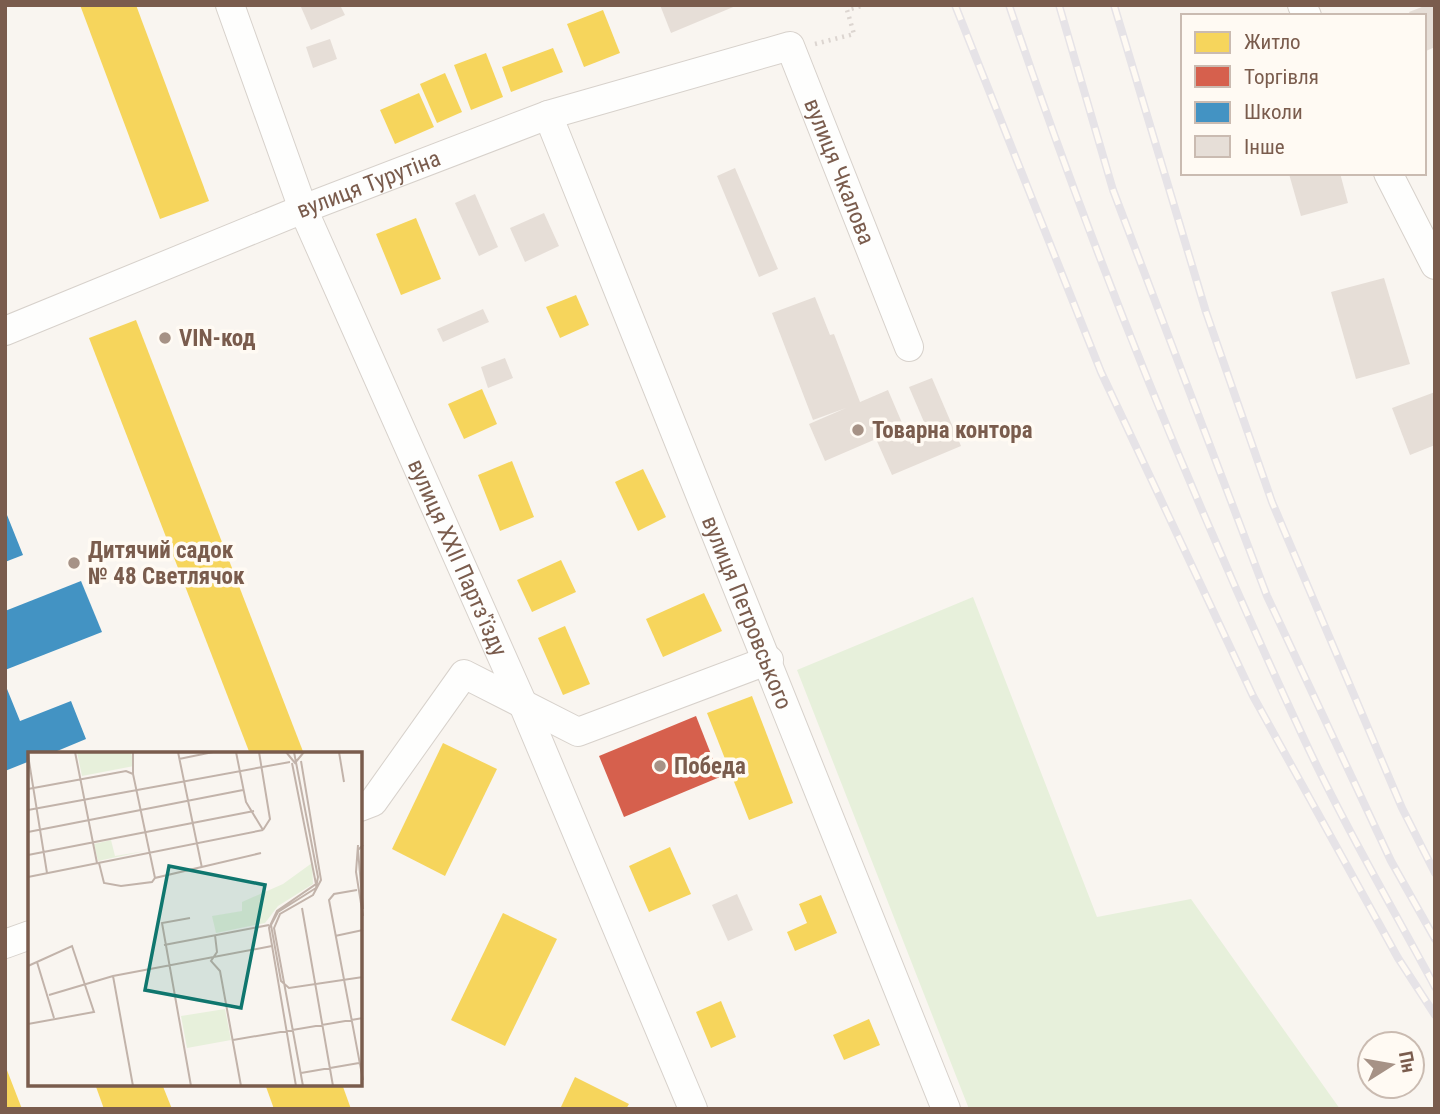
<svg xmlns="http://www.w3.org/2000/svg" width="1440" height="1114" font-family="'Roboto Condensed',sans-serif">
  <rect width="100%" height="100%" fill="#f9f5f0"/>
  <path fill="#e7f0db" d="M 973,597 L 1097,917 L 1191,899 L 1340,1109 L 969,1109 L 797,670 Z"/>
  <g fill="#f6d55c">
    <path d="M 80,5 L 136,5 L 209,201 L 160,219 Z"/>
    <path d="M 603,10 L 620,53 L 584,67 L 567,24 Z"/>
    <path d="M 553,48 L 563,72 L 511,92 L 502,67 Z"/>
    <path d="M 486,53 L 503,97 L 471,110 L 454,65 Z"/>
    <path d="M 445,73 L 462,112 L 437,123 L 420,84 Z"/>
    <path d="M 419,93 L 434,127 L 395,144 L 380,110 Z"/>
    <path d="M 416,218 L 441,279 L 401,295 L 376,234 Z"/>
    <path d="M 576,295 L 589,325 L 560,338 L 546,307 Z"/>
    <path d="M 136,320 L 304,754 L 250,754 L 89,338 Z"/>
    <path d="M 482,389 L 497,424 L 464,439 L 448,404 Z"/>
    <path d="M 512,461 L 534,517 L 500,531 L 478,475 Z"/>
    <path d="M 643,469 L 666,517 L 638,531 L 615,482 Z"/>
    <path d="M 561,560 L 576,592 L 532,612 L 517,580 Z"/>
    <path d="M 704,593 L 722,631 L 663,657 L 646,619 Z"/>
    <path d="M 565,626 L 590,684 L 563,695 L 538,638 Z"/>
    <path d="M 752,696 L 793,803 L 749,820 L 707,713 Z"/>
    <path d="M 443,743 L 497,769 L 445,876 L 392,849 Z"/>
    <path d="M 670,847 L 691,894 L 649,912 L 629,866 Z"/>
    <path d="M 821,895 L 837,933 L 795,951 L 787,932 L 807,923 L 799,904 Z"/>
    <path d="M 503,913 L 557,939 L 505,1046 L 451,1020 Z"/>
    <path d="M 721,1001 L 736,1037 L 711,1048 L 696,1012 Z"/>
    <path d="M 869,1019 L 880,1045 L 844,1060 L 833,1035 Z"/>
    <path d="M 5,1065 L 22,1109 L 5,1109 Z"/>
    <path d="M 575,1077 L 629,1104 L 626,1109 L 560,1109 Z"/>
    <path d="M 95,1084 L 162,1084 L 172,1109 L 104,1109 Z"/>
    <path d="M 265,1084 L 342,1084 L 351,1109 L 274,1109 Z"/>
  </g>
  <path fill="#d6604d" d="M 696,716 L 720,777 L 624,817 L 599,756 Z"/>
  <g fill="#4393c3">
    <path d="M 5,510 L 23,555 L 5,562 Z"/>
    <path d="M 81,581 L 102,632 L 5,670 L 5,611 Z"/>
    <path d="M 5,684 L 20,721 L 71,701 L 86,739 L 50,754 L 30,754 L 30,761 L 5,771 Z"/>
  </g>
  <g fill="#e6ded7">
    <path d="M 305,5 L 340,5 L 345,15 L 311,30 L 301,7 Z"/>
    <path d="M 660,5 L 738,5 L 671,33 Z"/>
    <path d="M 1427,5 L 1435,5 L 1435,47 L 1426,51 L 1424,16 L 1411,16 L 1409,12 Z"/>
    <path d="M 330,39 L 337,59 L 313,68 L 306,47 Z"/>
    <path d="M 735,168 L 778,269 L 759,277 L 717,176 Z"/>
    <path d="M 1291,173 L 1340,173 L 1348,203 L 1301,216 L 1289,174 Z"/>
    <path d="M 475,194 L 498,247 L 479,256 L 455,203 Z"/>
    <path d="M 544,213 L 559,246 L 525,262 L 510,228 Z"/>
    <path d="M 1384,278 L 1410,364 L 1356,379 L 1331,292 Z"/>
    <path d="M 815,297 L 830,335 L 834,334 L 860,402 L 888,390 L 911,444 L 930,436 L 909,387 L 932,378 L 961,446 L 892,475 L 876,439 L 825,461 L 809,424 L 846,408 L 813,420 L 772,313 Z"/>
    <path d="M 483,309 L 489,322 L 443,342 L 437,329 Z"/>
    <path d="M 505,358 L 513,378 L 488,388 L 481,367 Z"/>
    <path d="M 1435,392 L 1435,445 L 1410,455 L 1392,408 Z"/>
    <path d="M 737,894 L 753,930 L 728,941 L 712,905 Z"/>
  </g>
  <g fill="none" stroke-linecap="round" stroke-linejoin="round">
    <defs>
      <g id="street">
        <path id="s1" d="M 230,5 L 303,209 L 522,702 L 693,1109"/>
        <path d="M 1302,5 L 1307,16"/>
        <path id="s2" d="M 548,115 L 946,1109"/>
        <path d="M 1388,173 L 1435,265"/>
        <path id="s3" d="M 5,331 L 303,209 L 548,115 L 790,46 L 909,347"/>
        <path d="M 360,807 L 373,802 L 464,674 L 578,732 L 769,660"/>
        <path d="M 5,944 L 30,935"/>
      </g>
    </defs>
    <use href="#street" stroke="#d7d1cb" stroke-width="30"/>
    <path stroke="#dcd5d0" stroke-width="4.5" stroke-dasharray="2 5" stroke-linecap="butt" d="M 815,44 L 854,34 L 847,10 L 865,5"/>
    <use href="#street" stroke="#fefefd" stroke-width="28"/>
    <defs>
      <g id="rail">
        <path d="M 955,5 L 1101,372 L 1253,696 L 1398,958 L 1435,1015"/>
        <path d="M 1009,5 C 1093,255 1193,500 1304,739 C 1343,823 1391,905 1435,987"/>
        <path d="M 1059,5 L 1113,190 L 1267,596 L 1391,861 L 1435,939"/>
        <path d="M 1114,5 L 1206,312 L 1272,502 L 1402,808 L 1435,873"/>
      </g>
    </defs>
    <use href="#rail" stroke="#e6e3e7" stroke-width="8"/>
    <use href="#rail" stroke="#fffaf3" stroke-width="5" stroke-dasharray="16" stroke-linecap="butt"/>
  </g>
  <g fill="#a69286" stroke="#fffaf3" stroke-width="2.5">
    <circle cx="165" cy="338" r="7"/>
    <circle cx="858" cy="430" r="7"/>
    <circle cx="74" cy="563" r="7"/>
    <circle cx="660" cy="766" r="7"/>
  </g>
  <g text-anchor="middle" stroke-width="7" stroke-linejoin="round" paint-order="stroke">
    <g font-size="23" fill="#7a5c4d" stroke="#fffaf3">
      <text dy="8" stroke="none"><textPath href="#s3" startOffset="971">вулиця Чкалова</textPath></text>
      <text dy="8" stroke="none"><textPath href="#s3" startOffset="392">вулиця Турутіна</textPath></text>
      <text dy="8" stroke="none"><textPath href="#s1" startOffset="598">вулиця XXII Партз'їзду</textPath></text>
      <text dy="8" stroke="none"><textPath href="#s2" startOffset="536">вулиця Петровського</textPath></text>
    </g>
    <g font-size="23" font-weight="bold" fill="#7a5c4d" stroke="#fffaf3" text-anchor="start">
      <text x="179" y="346">VIN-код</text>
      <text x="872" y="438">Товарна контора</text>
      <text x="88" y="558">Дитячий садок<tspan x="88" dy="26">№ 48 Светлячок</tspan></text>
      <text x="674" y="774">Победа</text>
    </g>
  </g>
  <g transform="translate(28 752)">
    <rect width="334" height="334" fill="#f9f5f0"/>
    <path d="M 49,0 L 103,0 L 106,14 L 54,24 ZM 83,88 L 87,104 L 117,99 L 70,109 L 66,92 ZM 284,111 L 285,132 L 250,154 L 237,171 L 188,181 L 184,164 L 214,159 L 214,150 L 255,132 ZM 197,257 L 203,288 L 159,296 L 153,264 Z" fill="#e7f0db"/>
    <path fill="none" stroke="#c2b3aa" stroke-width="2" d="M 47,0 L 69,111M 105,0 L 105,22 L 127,126M 150,0 L 174,116M 208,0 L 218,50 L 235,78M 231,0 L 242,67 L 235,78M 258,0 L 267,11 L 276,0M 266,0 L 290,125 L 288,136 L 250,160 L 243,173 L 253,229 L 261,236 L 335,225M 311,0 L 316,30M 0,3 L 19,121M 151,7 L 185,0M 273,9 L 293,128 L 285,143 L 252,162 L 246,176 L 275,334M 264,11 L 288,132 L 249,159 L 241,176 L 268,334M 0,37 L 98,19 L 105,22M 0,58 L 262,10M 0,80 L 215,38M 330,93 L 328,120 L 335,164M 335,93 L 330,98 L 335,157M 0,103 L 226,59M 71,111 L 76,131 L 93,134 L 124,130 L 127,126 L 233,101M 0,125 L 235,78M 329,138 L 306,142 L 301,148 L 335,328M 274,156 L 305,334M 162,166 L 134,171 L 163,334M 187,183 L 189,200 L 183,209 L 192,219 L 213,334M 307,184 L 335,178M 136,193 L 241,173M 9,210 L 26,266M 0,214 L 44,194 L 66,260 L 0,272M 85,224 L 105,334M 21,243 L 85,224 L 244,194M 205,288 L 335,266M 273,321 L 331,311"/>
    <path fill="#0f766e" fill-opacity="0.15" stroke="#0f766e" stroke-width="3.5" d="M 141,114 L 237,133 L 213,256 L 117,238 Z"/>
    <rect width="334" height="334" fill="none" stroke="#7a5c4d" stroke-width="3.5"/>
  </g>
  <rect width="1440" height="1114" fill="none" stroke="#7a5c4d" stroke-width="14"/>
  <rect x="1181" y="14" width="245" height="161" fill="#fffaf3" stroke="#cabbb1" stroke-width="2"/>
  <rect x="1195" y="32" width="35" height="21" fill="#f6d55c" stroke="#cabbb1" stroke-width="2"/>
  <text x="1244" y="49" font-size="21" fill="#7a5c4d">Житло</text>
  <rect x="1195" y="66" width="35" height="21" fill="#d6604d" stroke="#cabbb1" stroke-width="2"/>
  <text x="1244" y="84" font-size="21" fill="#7a5c4d">Торгівля</text>
  <rect x="1195" y="102" width="35" height="21" fill="#4393c3" stroke="#cabbb1" stroke-width="2"/>
  <text x="1244" y="119" font-size="21" fill="#7a5c4d">Школи</text>
  <rect x="1195" y="136" width="35" height="21" fill="#e6ded7" stroke="#cabbb1" stroke-width="2"/>
  <text x="1244" y="154" font-size="21" fill="#7a5c4d">Інше</text>
  <g transform="translate(1391 1065) rotate(79)"><circle r="33" fill="#fffaf3" stroke="#cabbb1" stroke-width="2"/>
  <path d="M0-5L12 26L0 18L-12 26Z" fill="#a69286"/>
  <text y="-10" font-size="19" font-weight="bold" text-anchor="middle" fill="#7a5c4d">Пн</text>
  </g>
</svg>
